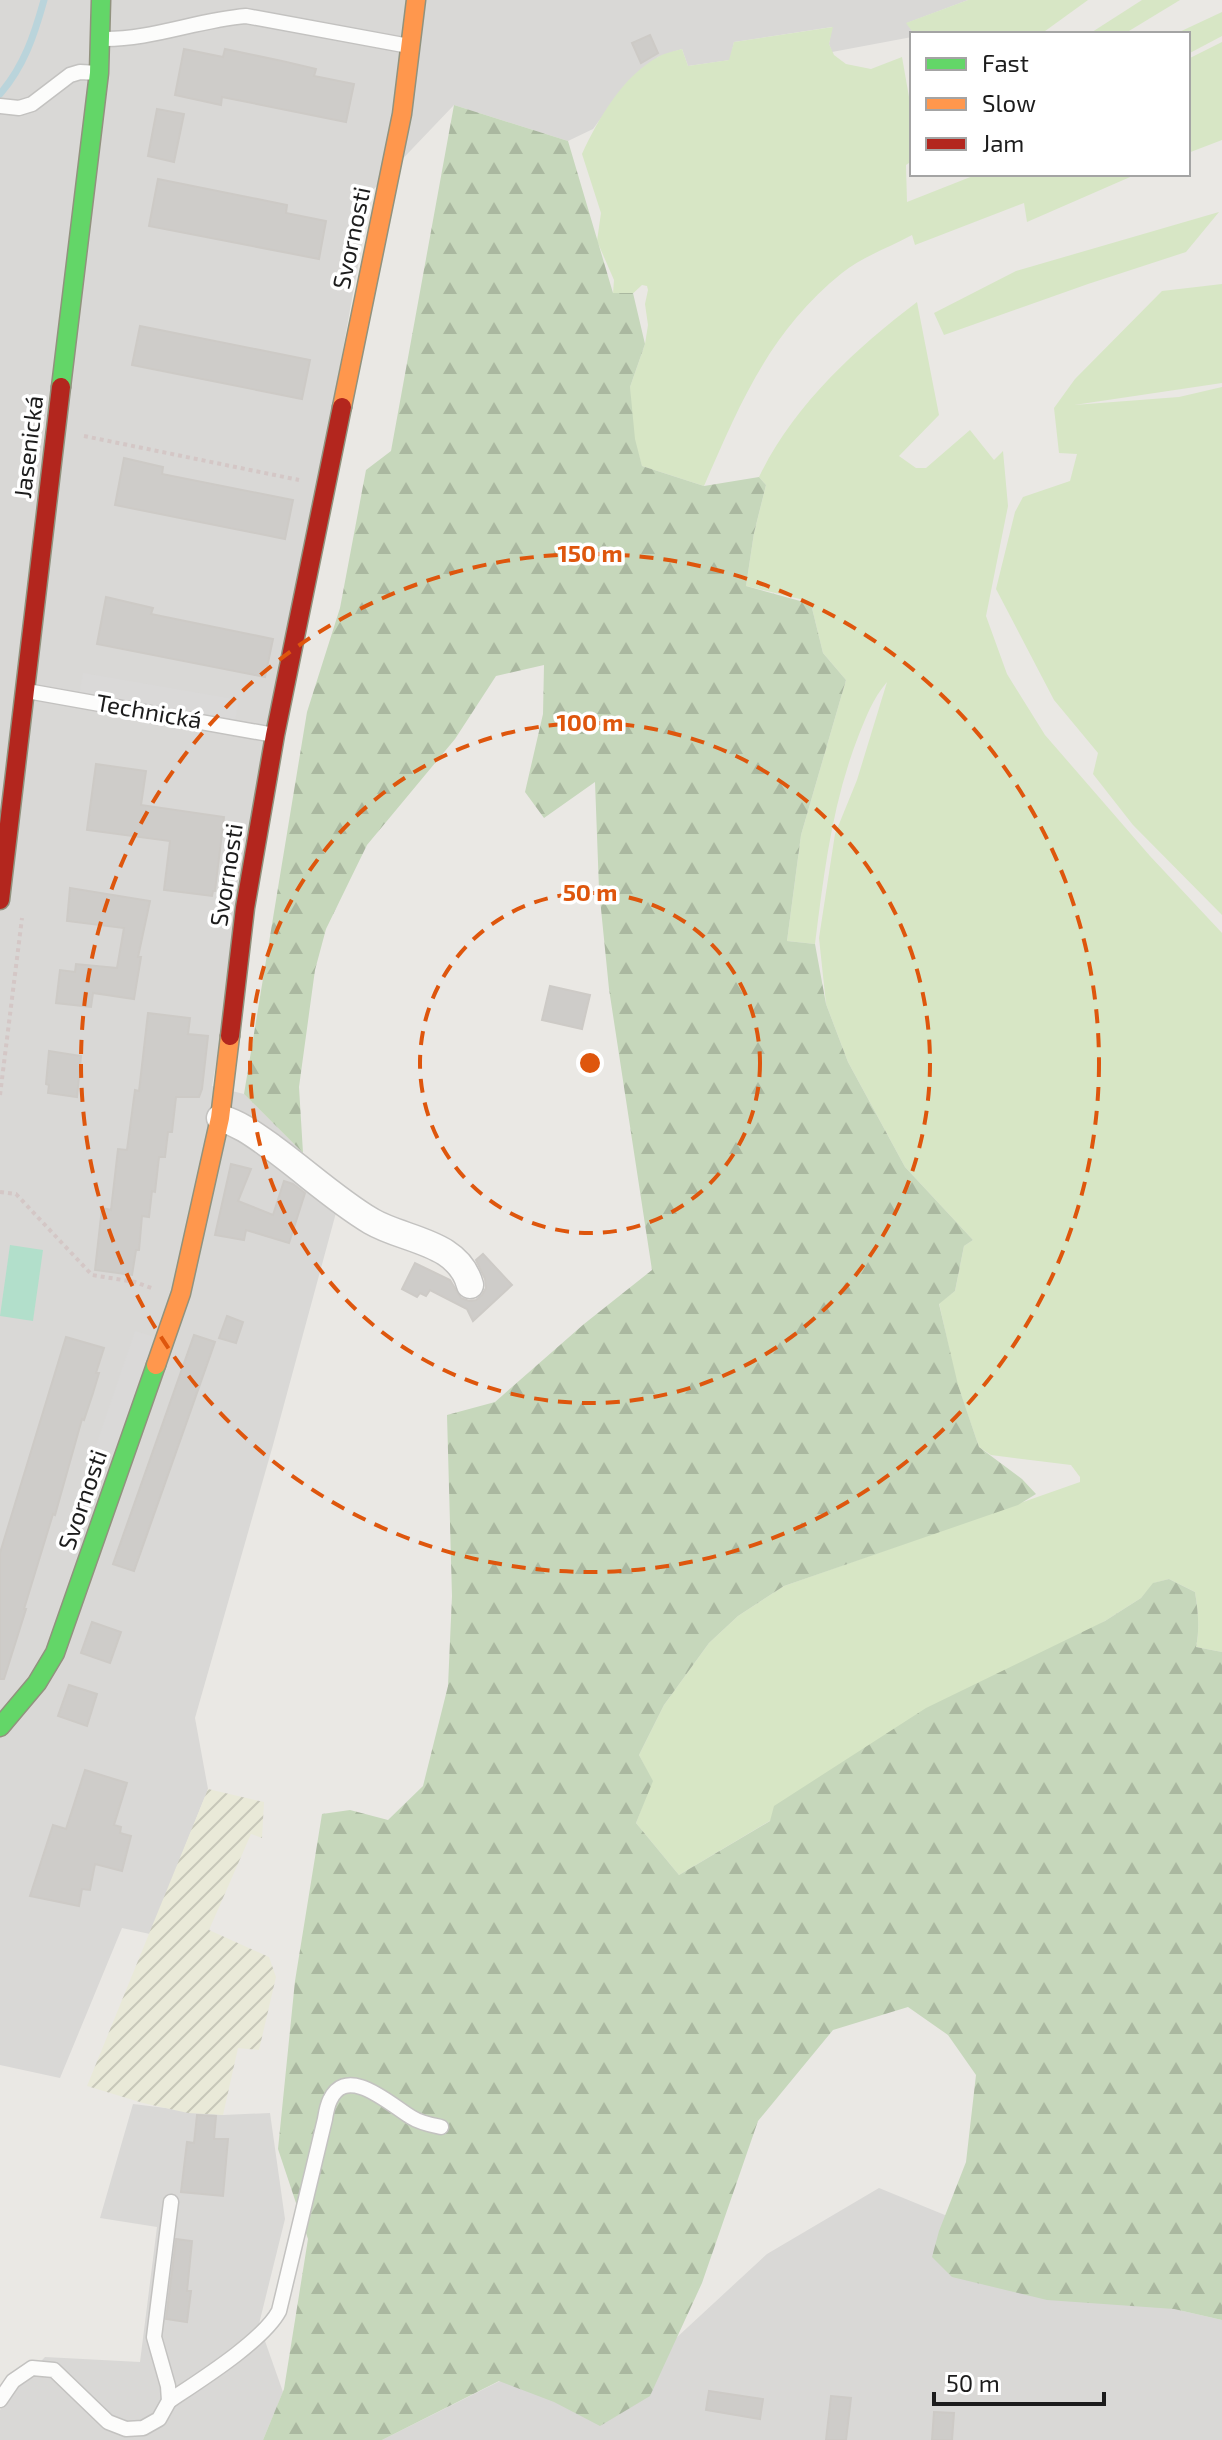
<svg xmlns="http://www.w3.org/2000/svg" width="1222" height="2440" font-family="'Exo 2',sans-serif">
  <defs>
    <pattern id="farmland-furrows" width="10" height="10" patternUnits="userSpaceOnUse" patternTransform="scale(2)"><rect width="10" height="10" fill="#e9e9d8"/><path d="M-1 1l2-2M0 10L10 0M9 11l2-2" fill="none" stroke="#c7c7b9"/></pattern>
    <pattern id="forest-firs" width="22" height="20" patternUnits="userSpaceOnUse" patternTransform="scale(2)"><rect width="22" height="20" fill="#c6d7bb"/><path d="M5 1l3.5 6h-7zM16 11l3.5 6h-7z" fill="#aab8a0"/></pattern>
  </defs>
  <rect width="100%" height="100%" fill="#eae8e4"/>
  <g fill="#d9d8d6">
    <path d="M 0,0 L 968,0 L 907,23 L 914,34 L 912,37 L 832,52 L 829,44 L 832,27 L 734,42 L 730,60 L 688,66 L 682,49 L 658,57 L 626,84 L 593,129 L 568,141 L 454,105 L 371,192 L 212,1086 L 244,1094 L 303,1153 L 343,1187 L 273,1445 L 195,1718 L 208,1789 L 150,1934 L 122,1928 L 60,2078 L 0,2065 Z"/>
    <path d="M 133,2104 L 223,2115 L 270,2113 L 285,2219 L 259,2324 L 283,2392 L 263,2440 L 0,2440 L 0,2410 L 15,2388 L 45,2357 L 140,2362 L 157,2227 L 100,2218 Z"/>
    <path d="M 879,2188 L 1174,2309 L 1222,2320 L 1222,2440 L 382,2440 L 500,2381 L 648,2364 L 767,2254 Z"/>
  </g>
  <path fill="url(#farmland-furrows)" d="M 208,1789 L 264,1802 L 262,1838 L 251,1834 L 209,1930 L 269,1957 L 276,1977 L 259,2050 L 238,2048 L 223,2115 L 188,2113 L 143,2103 L 87,2086 Z"/>
  <g fill="#d7e6c5">
    <path d="M 968,0 L 1088,0 L 1041,34 L 914,34 L 906,23 Z"/>
    <path d="M 1142,0 L 1180,0 L 1124,34 L 1089,34 Z"/>
    <path d="M 1222,12 L 1222,36 L 1188,54 L 1188,34 L 1175,34 Z"/>
    <path d="M 833,27 L 829,44 L 834,55 L 846,64 L 871,69 L 902,57 L 912,114 L 912,161 L 906,165 L 907,202 L 978,174 L 1137,174 L 1027,222 L 1024,203 L 915,245 L 912,235 C 890,247 862,257 842,273 C 770,331 740,403 704,486 L 642,466 L 631,429 L 630,387 L 645,344 L 648,325 L 645,304 L 648,290 L 647,286 L 642,285 L 627,299 L 613,294 L 614,280 L 597,241 L 601,213 L 582,154 C 598,119 623,76 658,57 C 665,53 675,51 682,49 L 688,66 L 729,60 L 734,42 Z"/>
    <path d="M 1222,42 L 1222,140 L 1188,153 L 1188,59 Z"/>
    <path d="M 1219,212 L 1186,252 L 1088,284 L 944,335 L 934,313 L 1016,271 Z"/>
    <path d="M 1222,284 L 1222,383 L 1074,405 L 1179,397 L 1222,387 L 1222,915 L 1133,825 L 1093,774 L 1098,753 L 1054,700 L 996,589 L 1015,512 L 1023,497 L 1070,481 L 1077,454 L 1059,453 L 1054,408 L 1075,379 L 1162,291 Z"/>
    <path d="M 917,302 L 939,415 L 899,456 L 916,468 L 926,468 L 970,430 L 994,460 L 1003,451 L 1008,506 L 986,616 L 1007,674 L 1045,735 L 1150,856 L 1222,933 L 1222,1652 L 1196,1647 C 1200,1628 1198,1612 1195,1592 L 1169,1579 L 1154,1583 L 1141,1598 L 1105,1621 L 679,1875 L 636,1823 L 652,1781 L 639,1755 L 664,1705 L 709,1643 L 738,1616 L 784,1586 L 1080,1482 L 1080,1477 L 1071,1465 L 991,1455 L 979,1447 L 956,1380 L 939,1303 L 955,1291 L 964,1246 L 973,1240 L 905,1167 L 848,1062 L 826,1004 L 819,938 L 835,834 L 857,780 L 887,682 C 873,698 866,717 858,737 C 832,804 824,873 815,944 L 787,941 L 801,835 L 846,680 L 823,653 L 811,604 L 804,600 L 746,586 L 754,533 L 766,485 L 759,477 C 793,406 855,349 917,302 Z"/>
  </g>
  <path fill="url(#forest-firs)" d="M 454,105 L 568,141 L 613,293 L 633,293 L 645,344 L 630,387 L 635,439 L 642,466 L 704,486 L 759,477 L 766,485 L 754,533 L 746,586 L 811,604 L 823,653 L 846,680 L 801,835 L 787,941 L 815,944 L 826,1004 L 848,1062 L 905,1167 L 973,1240 L 964,1246 L 955,1291 L 939,1304 L 958,1385 L 979,1447 L 1022,1479 L 1036,1494 L 1018,1505 L 784,1586 L 738,1616 L 709,1643 L 664,1705 L 639,1755 L 653,1781 L 636,1823 L 679,1875 L 770,1821 L 774,1806 L 926,1708 L 1105,1621 L 1141,1598 L 1153,1583 L 1169,1579 L 1195,1592 C 1198,1611 1200,1628 1196,1647 L 1222,1652 L 1222,2320 L 1174,2309 L 1047,2300 L 952,2277 L 932,2257 L 939,2231 L 966,2162 L 976,2075 L 948,2035 L 908,2007 L 833,2030 L 758,2121 L 702,2283 L 650,2396 L 600,2426 L 554,2402 L 499,2381 L 382,2440 L 263,2440 L 284,2389 L 308,2239 L 278,2149 L 295,1981 L 322,1814 L 350,1810 L 388,1820 L 423,1786 L 448,1686 L 452,1596 L 447,1415 L 495,1402 L 584,1324 L 652,1270 L 609,989 L 599,889 L 595,782 L 544,818 L 525,792 L 543,714 L 544,665 L 496,676 L 455,739 L 367,845 L 326,929 L 315,970 L 299,1087 L 303,1153 L 244,1094 L 307,712 L 340,608 L 366,470 L 391,451 Z"/>
  <path fill="#b2dfcb" d="M 10,1245 L 43,1250 L 33,1321 L 0,1316 Z"/>
  <g fill="#dad9d8">
    <path d="M 83,673 L 239,700 L 234,727 L 78,700 Z"/>
    <path d="M 135,1331 L 164,1340 L 122,1461 L 94,1451 Z"/>
  </g>
  <g fill="none" stroke-linecap="round" stroke-linejoin="round">
    <path stroke="#bad4db" stroke-width="7" d="M 0,94 C 24,66 34,36 44,0"/>
  </g>
  <g fill="#ceccc9" stroke="#cdcac6" stroke-width="2">
    <path d="M 650,35 L 658,53 L 641,63 L 632,43 Z"/>
    <path d="M 184,49 L 223,57 L 225,49 L 282,61 L 316,69 L 314,76 L 354,84 L 346,122 L 222,97 L 221,105 L 175,95 Z"/>
    <path d="M 157,109 L 184,114 L 174,162 L 148,156 Z"/>
    <path d="M 158,179 L 287,205 L 286,213 L 326,221 L 319,259 L 149,226 Z"/>
    <path d="M 140,326 L 310,360 L 302,399 L 132,365 Z"/>
    <path d="M 124,458 L 163,467 L 162,474 L 293,500 L 285,539 L 115,505 Z"/>
    <path d="M 106,597 L 153,608 L 151,614 L 273,639 L 265,677 L 97,644 Z"/>
    <path d="M 96,764 L 146,771 L 141,805 L 224,817 L 215,891 L 213,891 L 212,896 L 164,890 L 170,841 L 87,830 Z"/>
    <path d="M 70,888 L 150,901 L 138,957 L 141,957 L 134,999 L 93,993 L 91,1007 L 56,1003 L 60,970 L 75,972 L 76,964 L 117,968 L 124,928 L 67,921 Z"/>
    <path d="M 550,986 L 590,995 L 582,1029 L 542,1020 Z"/>
    <path d="M 148,1013 L 190,1018 L 188,1034 L 208,1036 L 202,1089 L 199,1097 L 176,1097 L 172,1132 L 168,1132 L 165,1157 L 159,1157 L 155,1192 L 152,1191 L 149,1217 L 142,1216 L 139,1250 L 136,1250 L 132,1275 L 95,1270 L 102,1208 L 111,1210 L 118,1149 L 127,1150 L 135,1090 L 139,1091 Z"/>
    <path d="M 49,1051 L 81,1056 L 77,1097 L 48,1093 L 49,1085 L 46,1084 Z"/>
    <path d="M 231,1164 L 251,1169 L 238,1201 L 273,1215 L 284,1181 L 293,1184 L 305,1193 L 289,1243 L 246,1230 L 244,1240 L 215,1235 Z"/>
    <path d="M 483,1254 L 512,1285 L 473,1321 L 467,1309 L 430,1290 L 426,1296 L 420,1293 L 417,1297 L 402,1289 L 415,1263 L 450,1280 L 461,1298 L 469,1301 L 476,1300 L 482,1295 L 486,1288 L 485,1279 L 476,1260 Z"/>
    <path d="M 227,1316 L 243,1322 L 236,1343 L 219,1338 Z"/>
    <path d="M 194,1335 L 215,1342 L 134,1571 L 113,1564 Z"/>
    <path d="M 66,1337 L 104,1348 L 96,1373 L 99,1373 L 93,1393 L 84,1420 L 82,1419 L 55,1515 L 53,1514 L 24,1609 L 26,1609 L 4,1679 L 0,1679 L 0,1553 Z"/>
    <path d="M 92,1622 L 121,1632 L 110,1663 L 81,1653 Z"/>
    <path d="M 69,1685 L 97,1694 L 87,1726 L 58,1716 Z"/>
    <path d="M 85,1770 L 127,1783 L 114,1825 L 121,1827 L 120,1833 L 131,1836 L 122,1871 L 95,1864 L 90,1890 L 82,1889 L 79,1906 L 30,1896 L 53,1825 L 66,1829 Z"/>
    <path d="M 197,2115 L 216,2116 L 214,2139 L 228,2139 L 223,2196 L 181,2192 L 187,2142 L 194,2143 Z"/>
    <path d="M 176,2239 L 192,2241 L 187,2291 L 191,2291 L 187,2322 L 166,2319 Z"/>
    <path d="M 709,2391 L 763,2399 L 760,2419 L 706,2410 Z"/>
    <path d="M 831,2396 L 851,2398 L 846,2440 L 826,2440 Z"/>
    <path d="M 934,2412 L 954,2413 L 952,2440 L 932,2440 Z"/>
  </g>
  <g fill="none" stroke-linecap="round" stroke-linejoin="round">
    <defs>
      <g id="lane">
        <path d="M 102,39 C 151,40 197,20 246,16 L 409,46"/>
        <path d="M 0,106 L 19,108 L 32,104 L 70,75 L 80,72 L 98,73"/>
        <path d="M 27,691 L 274,735"/>
        <path d="M 0,2400 L 13,2381 L 32,2368 L 54,2370 L 108,2422 L 126,2429 L 143,2428 L 159,2419 L 169,2401 L 168,2386 L 154,2337 L 171,2202"/>
        <path d="M 169,2401 C 199,2381 263,2341 279,2311 L 325,2119 C 326,2113 327,2106 330,2100 C 347,2063 392,2106 411,2117 C 420,2123 431,2125 441,2127"/>
      </g>
      <path id="street" d="M 220,1118 C 241,1124 256,1136 273,1148 C 306,1172 336,1200 371,1221 C 405,1241 458,1241 470,1285"/>
      <g id="fast">
        <path d="M 61,387 L 99,73 L 101,0"/>
        <path d="M 0,1727 L 37,1683 L 55,1653 L 156,1365"/>
      </g>
      <g id="slow">
        <path d="M 342,407 L 402,114 L 416,0"/>
        <path d="M 156,1365 L 181,1293 L 220,1118 L 230,1036"/>
      </g>
      <g id="jam">
        <path d="M 0,900 L 61,387"/>
        <path d="M 230,1036 L 245,908 L 275,735 L 342,407"/>
      </g>
    </defs>
    <use href="#lane" stroke="#c3c2c0" stroke-width="17"/>
    <use href="#street" stroke="#c3c2c0" stroke-width="29"/>
    <use href="#fast" stroke="#91927e" stroke-width="21"/>
    <use href="#slow" stroke="#91927e" stroke-width="21"/>
    <use href="#jam" stroke="#91927e" stroke-width="21"/>
    <g stroke="#d4c7c6" stroke-width="4" stroke-dasharray="4 4" stroke-linecap="butt">
      <path d="M 84,436 L 299,480"/>
      <path d="M 0,1095 L 22,918"/>
      <path d="M 0,1192 L 16,1194 L 92,1275 L 135,1282 L 154,1289"/>
    </g>
    <use href="#lane" stroke="#fcfcfb" stroke-width="14"/>
    <use href="#street" stroke="#fcfcfb" stroke-width="26"/>
    <use href="#fast" stroke="#63d668" stroke-width="18"/>
    <use href="#slow" stroke="#ff974d" stroke-width="18"/>
    <use href="#jam" stroke="#b3261e" stroke-width="18"/>
  </g>
  <g fill="none" stroke="#de560d" stroke-width="4" stroke-dasharray="14 10">
    <circle cx="590" cy="1063" r="170"/>
    <circle cx="590" cy="1063" r="340"/>
    <circle cx="590" cy="1063" r="509"/>
  </g>
  <g text-anchor="middle" stroke-width="7" stroke-linejoin="round" paint-order="stroke">
    <g font-size="24" fill="#1c1c1c" stroke="#fff">
      <text transform="translate(352 238) rotate(-78)" y="8">Svornosti</text>
      <text transform="translate(29 447) rotate(-83)" y="8">Jasenická</text>
      <text transform="translate(149 712) rotate(10)" y="8">Technická</text>
      <text transform="translate(227 875) rotate(-81)" y="8">Svornosti</text>
      <text transform="translate(83 1500) rotate(-71)" y="8">Svornosti</text>
    </g>
  </g>
  <circle cx="590" cy="1063" r="12" fill="#de560d" stroke="#fff" stroke-width="4"/>
  <g font-size="24" text-anchor="middle" font-weight="bold" fill="#de560d" stroke="#fff" stroke-width="7" stroke-linejoin="round" paint-order="stroke">
    <text x="590" y="562">150 m</text>
    <text x="590" y="731">100 m</text>
    <text x="590" y="901">50 m</text>
  </g>
  <rect x="910" y="32" width="280" height="144" fill="#ffffff" stroke="#a4a4a4" stroke-width="2"/>
  <rect x="926" y="58" width="40" height="12" fill="#63d668" stroke="#a4a4a4" stroke-width="2"/>
  <text x="982" y="72" font-size="24" fill="#1c1c1c">Fast</text>
  <rect x="926" y="98" width="40" height="12" fill="#ff974d" stroke="#a4a4a4" stroke-width="2"/>
  <text x="982" y="112" font-size="24" fill="#1c1c1c">Slow</text>
  <rect x="926" y="138" width="40" height="12" fill="#b3261e" stroke="#a4a4a4" stroke-width="2"/>
  <text x="982" y="152" font-size="24" fill="#1c1c1c">Jam</text>
  <path d="M934 2392v12h170v-12" fill="none" stroke="#1c1c1c" stroke-width="4"/>
  <text x="946" y="2392" font-size="24" fill="#1c1c1c" stroke="#ffffff" stroke-width="6" paint-order="stroke">50 m</text>
</svg>
